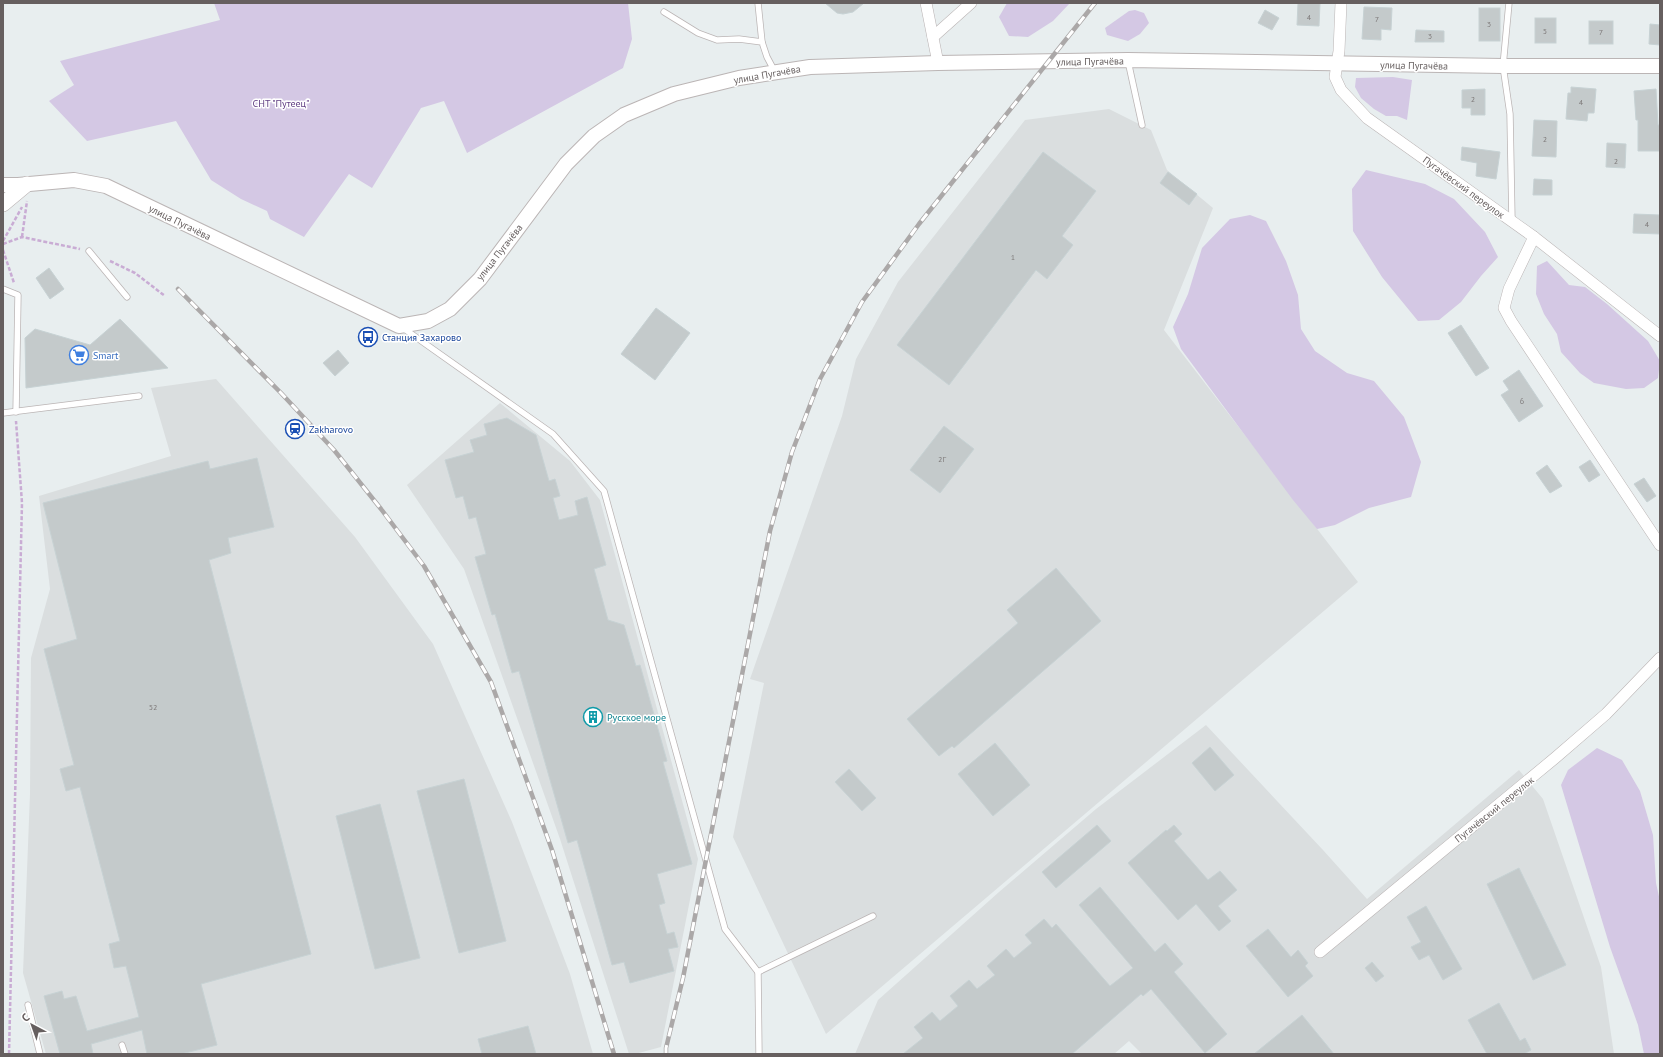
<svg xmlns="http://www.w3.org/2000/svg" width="1663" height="1057" font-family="'PT Sans',sans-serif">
  <rect width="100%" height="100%" fill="#e8eeef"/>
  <g fill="#dadedf">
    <path d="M 1109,109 L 1151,130 L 1167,170 L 1213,208 L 1164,330 L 1358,582 L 826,1034 L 733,837 L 764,683 L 750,679 L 842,416 L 856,359 L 898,282 L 1025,120 Z"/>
    <path d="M 216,379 L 355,537 L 433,644 L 512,822 L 570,974 L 593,1054 L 46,1054 L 23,973 L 30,794 L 31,658 L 50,589 L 39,496 L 171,456 L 151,388 Z"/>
    <path d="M 500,403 L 570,461 L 600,500 L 698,859 L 661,1047 L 635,1054 L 629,1054 L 560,839 L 464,569 L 407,485 Z"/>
    <path d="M 1206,725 L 1323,850 L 1367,899 L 1519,770 L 1543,799 L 1601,967 L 1614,1054 L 1142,1054 L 1129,1041 L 1114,1054 L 855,1054 L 878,1000 L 999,892 L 1096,809 Z"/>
  </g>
  <g fill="#d4c8e4">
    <path d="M 214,3 L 628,3 L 632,39 L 623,68 L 467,153 L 444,101 L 421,108 L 372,188 L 349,174 L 304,237 L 270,219 L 267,211 L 241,199 L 211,180 L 176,121 L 87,141 L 49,101 L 74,85 L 60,61 L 220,20 Z"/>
    <path d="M 1007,3 L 1070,3 L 1053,21 L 1028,37 L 1009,36 L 999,17 Z"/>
    <path d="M 1135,10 L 1144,13 L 1149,23 L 1140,34 L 1128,41 L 1107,35 L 1105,28 L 1129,11 Z"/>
    <path d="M 1393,77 L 1412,80 L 1407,120 L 1397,116 L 1386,116 L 1374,109 L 1361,98 L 1355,87 L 1356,78 Z"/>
    <path d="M 1366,170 L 1425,184 L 1454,199 L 1485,232 L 1498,257 L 1481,276 L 1461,302 L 1439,320 L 1418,321 L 1382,277 L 1353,231 L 1352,189 Z"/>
    <path d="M 1250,215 L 1266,221 L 1286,261 L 1298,295 L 1301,329 L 1315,351 L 1347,373 L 1374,381 L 1404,417 L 1421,462 L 1411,497 L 1369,508 L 1335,525 L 1317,529 L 1293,500 L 1181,349 L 1173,327 L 1188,294 L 1202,248 L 1230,219 Z"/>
    <path d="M 1547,261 L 1569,285 L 1585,287 L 1607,304 L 1648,341 L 1660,361 L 1658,378 L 1644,388 L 1626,389 L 1594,383 L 1580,373 L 1561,352 L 1557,334 L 1544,314 L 1536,294 L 1537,266 Z"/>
    <path d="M 1597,748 L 1622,760 L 1640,791 L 1653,835 L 1656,883 L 1660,901 L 1660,1054 L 1644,1054 L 1638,1025 L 1610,947 L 1561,785 L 1568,770 Z"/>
  </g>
  <g fill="#c4cacb" stroke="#c7d2d4">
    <path d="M 825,3 L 864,3 L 853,12 L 843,14 L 837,13 Z"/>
    <path d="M 1298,3 L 1320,3 L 1319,26 L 1297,25 Z"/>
    <path d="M 1364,7 L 1392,8 L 1391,30 L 1381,29 L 1381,40 L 1362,39 Z"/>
    <rect x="1479" y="8" width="21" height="33"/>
    <path d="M 1265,10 L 1279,18 L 1272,30 L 1258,23 Z"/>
    <rect x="1535" y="18" width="21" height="25"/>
    <rect x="1589" y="21" width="24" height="23"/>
    <path d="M 1650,24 L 1660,25 L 1660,45 L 1649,44 Z"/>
    <path d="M 1416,30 L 1444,31 L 1444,42 L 1415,42 Z"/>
    <path d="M 1571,87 L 1596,89 L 1594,113 L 1588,113 L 1587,121 L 1566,119 L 1568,93 L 1571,93 Z"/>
    <path d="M 1485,89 L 1485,115 L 1471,115 L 1471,108 L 1462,108 L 1462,90 Z"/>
    <path d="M 1656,89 L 1658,125 L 1660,125 L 1660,151 L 1638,151 L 1638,120 L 1636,120 L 1634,91 Z"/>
    <path d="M 1534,120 L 1557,121 L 1556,157 L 1532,156 Z"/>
    <path d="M 1607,143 L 1626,144 L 1625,168 L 1606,167 Z"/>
    <path d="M 1462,147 L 1500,152 L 1496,179 L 1476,176 L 1477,163 L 1461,160 Z"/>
    <path d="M 1043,152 L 1096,191 L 1062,236 L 1073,245 L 1047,279 L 1036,270 L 949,385 L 897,345 Z"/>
    <path d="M 1168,172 L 1197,194 L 1189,205 L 1160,183 Z"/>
    <path d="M 1534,179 L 1552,180 L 1552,195 L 1533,195 Z"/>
    <path d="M 1634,214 L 1660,215 L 1660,234 L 1633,233 Z"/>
    <path d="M 49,268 L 64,289 L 50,299 L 36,278 Z"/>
    <path d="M 656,308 L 690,333 L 655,380 L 621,354 Z"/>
    <path d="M 120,319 L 168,368 L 26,388 L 25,338 L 35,329 L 90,345 Z"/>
    <path d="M 1461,325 L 1489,368 L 1476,376 L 1448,333 Z"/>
    <path d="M 338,350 L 349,363 L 335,376 L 323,363 Z"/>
    <path d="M 1519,370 L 1543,406 L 1519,422 L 1501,395 L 1509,390 L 1503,381 Z"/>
    <path d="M 507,418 L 536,435 L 549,481 L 555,479 L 560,496 L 553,498 L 559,520 L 578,515 L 575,501 L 587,497 L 606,565 L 594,569 L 608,620 L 624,625 L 636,666 L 640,665 L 667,761 L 663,762 L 692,864 L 657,874 L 665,903 L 659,905 L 667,934 L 674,932 L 678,947 L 668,949 L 674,971 L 630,983 L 624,962 L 612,965 L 577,840 L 568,843 L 519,671 L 512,673 L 495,614 L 492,615 L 475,557 L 486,554 L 476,517 L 469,519 L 463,496 L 456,498 L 445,460 L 474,452 L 470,440 L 487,435 L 484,424 Z"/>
    <path d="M 944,426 L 974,449 L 940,493 L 910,470 Z"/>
    <path d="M 257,458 L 274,527 L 228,538 L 231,553 L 209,560 L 311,954 L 201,984 L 217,1045 L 181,1054 L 147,1054 L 142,1030 L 91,1044 L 93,1054 L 60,1054 L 44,996 L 62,991 L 64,999 L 76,996 L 87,1031 L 139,1017 L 126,966 L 114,968 L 109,944 L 120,941 L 80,787 L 66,791 L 60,769 L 74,765 L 44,649 L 77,639 L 43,503 L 208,461 L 210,469 Z"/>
    <path d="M 1590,460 L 1600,475 L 1589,482 L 1579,467 Z"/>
    <path d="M 1547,465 L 1562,486 L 1550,493 L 1536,473 Z"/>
    <path d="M 1644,478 L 1656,496 L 1647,502 L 1634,484 Z"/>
    <path d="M 1056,568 L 1101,621 L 954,748 L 952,746 L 939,756 L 907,719 L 1018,623 L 1007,610 Z"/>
    <path d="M 995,743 L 1030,785 L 993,816 L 958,774 Z"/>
    <path d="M 1210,747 L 1234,775 L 1215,791 L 1192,763 Z"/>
    <path d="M 849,769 L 876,798 L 862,811 L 835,782 Z"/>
    <path d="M 464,779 L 506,941 L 459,953 L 417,791 Z"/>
    <path d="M 380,804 L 420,958 L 375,969 L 336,816 Z"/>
    <path d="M 1097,825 L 1111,841 L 1056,888 L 1042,872 Z"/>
    <path d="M 1174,825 L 1182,834 L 1174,841 L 1208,880 L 1220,871 L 1237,890 L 1218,906 L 1231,921 L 1219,931 L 1196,904 L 1178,920 L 1128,863 L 1166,830 L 1167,831 Z"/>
    <path d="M 1519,868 L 1566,965 L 1533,980 L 1487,884 Z"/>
    <path d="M 1100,887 L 1155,952 L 1165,943 L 1183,964 L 1174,972 L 1227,1034 L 1205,1053 L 1151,989 L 1143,996 L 1141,994 L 1072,1054 L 903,1054 L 923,1038 L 914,1027 L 932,1012 L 940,1021 L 958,1006 L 950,996 L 969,980 L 977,989 L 995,975 L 987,966 L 1006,949 L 1014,958 L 1032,943 L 1025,935 L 1044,919 L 1052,928 L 1056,924 L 1110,986 L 1133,968 L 1079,905 Z"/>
    <path d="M 1426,906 L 1462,969 L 1443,980 L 1429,955 L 1419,960 L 1411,947 L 1421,942 L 1407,917 Z"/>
    <path d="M 1268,929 L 1291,957 L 1298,950 L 1308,963 L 1305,966 L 1313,976 L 1288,997 L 1246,946 Z"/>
    <path d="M 1372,962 L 1384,976 L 1376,982 L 1365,968 Z"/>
    <path d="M 1499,1003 L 1520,1041 L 1525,1038 L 1531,1050 L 1524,1054 L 1487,1054 L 1468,1020 Z"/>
    <path d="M 1302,1015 L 1334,1054 L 1254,1054 Z"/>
    <path d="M 528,1026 L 536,1054 L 482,1054 L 478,1039 Z"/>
  </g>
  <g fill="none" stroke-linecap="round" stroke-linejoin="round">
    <defs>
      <g id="service">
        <path d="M 758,3 L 762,42"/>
        <path d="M 1509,3 L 1503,66 L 1510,114 L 1512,221"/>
        <path d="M 664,12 L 698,33 L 717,40 L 739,39 L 762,42 L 767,57 L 775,72"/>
        <path d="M 1128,61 L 1142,125"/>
        <path d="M 89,251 L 127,297"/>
        <path d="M 3,289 L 18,295 L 16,412"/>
        <path d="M 403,328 L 553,434 L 604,491 L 725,929 L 758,972 L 873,916"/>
        <path d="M 3,413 L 139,396"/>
        <path d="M 758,972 L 759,1054"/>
        <path d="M 28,1005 L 40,1054"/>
        <path d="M 122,1045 L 125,1054"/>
      </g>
      <g id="minor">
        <path d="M 926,3 L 938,63"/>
        <path d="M 1341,3 L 1339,51 L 1335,77 L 1341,90 L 1367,118 L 1534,237 L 1660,336"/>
        <path d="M 933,37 L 971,3"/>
        <path d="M 1534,237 L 1509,289 L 1504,308 L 1511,321 L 1660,545"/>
        <path d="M 1320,952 L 1555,758 L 1606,714 L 1660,658"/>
      </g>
      <path id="tertiary" d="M 3,185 L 18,185 L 74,180 L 106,186 L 399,326 L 428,321 L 450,309 L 480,279 L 566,164 L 594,136 L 624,115 L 674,94 L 739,78 L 810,67 L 938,63 L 1128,60 L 1503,66 L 1660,66"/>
      <path id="secondary" d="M 3,204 L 27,184"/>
    </defs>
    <use href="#service" stroke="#bbb5b5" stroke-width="7"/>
    <use href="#minor" stroke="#bbb5b5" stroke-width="12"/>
    <use href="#tertiary" stroke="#bbb5b5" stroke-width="16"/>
    <use href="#secondary" stroke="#bdb6b6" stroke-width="16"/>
    <g stroke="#c9acd4" stroke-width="2.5" stroke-dasharray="4 2" stroke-linecap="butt">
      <path d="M 22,237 L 27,201"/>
      <path d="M 3,241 L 22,207"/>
      <path d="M 3,244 L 22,237 L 80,249"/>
      <path d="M 3,250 L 14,283"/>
      <path d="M 110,261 L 135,273 L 165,296"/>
      <path d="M 9,1054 L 22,503 L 16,421"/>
    </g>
    <use href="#service" stroke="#fff" stroke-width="5.5"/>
    <use href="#minor" stroke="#fff" stroke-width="11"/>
    <use href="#tertiary" stroke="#fff" stroke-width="14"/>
    <use href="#secondary" stroke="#fff" stroke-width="15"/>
    <defs>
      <g id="rail">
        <path d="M 178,289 L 281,393 L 334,450 L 381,509 L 424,566 L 491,682 L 552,850 L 614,1054"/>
        <path d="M 666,1054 L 666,1048 L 683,978 L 770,531 L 792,452 L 820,379 L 862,302 L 919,224 L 1095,3"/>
      </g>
    </defs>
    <use href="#rail" stroke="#aba8a8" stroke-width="4.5"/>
    <use href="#rail" stroke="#fff" stroke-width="3" stroke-dasharray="9" stroke-linecap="butt"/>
  </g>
  <defs>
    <symbol id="bus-ring" viewBox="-11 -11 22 22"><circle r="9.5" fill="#fff" stroke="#1a4fb4" stroke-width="1.5"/><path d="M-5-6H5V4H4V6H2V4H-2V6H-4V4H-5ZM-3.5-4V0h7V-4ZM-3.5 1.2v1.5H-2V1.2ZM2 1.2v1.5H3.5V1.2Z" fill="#1a4fb4"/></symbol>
    <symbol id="supermarket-ring" viewBox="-11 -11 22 22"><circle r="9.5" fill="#fff" stroke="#3f7fe0" stroke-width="1.5"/><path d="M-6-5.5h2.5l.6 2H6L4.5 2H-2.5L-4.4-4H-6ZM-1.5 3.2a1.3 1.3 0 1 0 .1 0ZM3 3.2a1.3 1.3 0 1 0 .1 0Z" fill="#3f7fe0"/></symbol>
    <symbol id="station-ring" viewBox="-11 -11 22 22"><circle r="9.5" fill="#fff" stroke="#1a4fb4" stroke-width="1.5"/><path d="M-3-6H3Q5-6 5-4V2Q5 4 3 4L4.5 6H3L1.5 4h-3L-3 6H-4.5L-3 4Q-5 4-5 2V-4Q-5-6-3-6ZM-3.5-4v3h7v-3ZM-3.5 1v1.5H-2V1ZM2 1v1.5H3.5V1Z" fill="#1a4fb4"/></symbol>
    <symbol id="building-ring" viewBox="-11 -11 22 22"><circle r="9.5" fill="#fff" stroke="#0f9aa8" stroke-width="1.5"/><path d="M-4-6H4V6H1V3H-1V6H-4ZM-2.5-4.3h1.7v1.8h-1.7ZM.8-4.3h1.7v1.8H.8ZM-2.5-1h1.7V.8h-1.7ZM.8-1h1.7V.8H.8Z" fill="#0f9aa8"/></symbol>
  </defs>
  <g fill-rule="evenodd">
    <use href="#bus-ring" x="357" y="326" width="22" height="22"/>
    <use href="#supermarket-ring" x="68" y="344" width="22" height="22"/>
    <use href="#station-ring" x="284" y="418" width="22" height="22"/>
    <use href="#building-ring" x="582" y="706" width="22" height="22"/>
  </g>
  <g text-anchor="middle" stroke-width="3" stroke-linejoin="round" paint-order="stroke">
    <g font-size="8" fill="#7e7a7a">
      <text x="1309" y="20">4</text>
      <text x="1377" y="22">7</text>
      <text x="1489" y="27">3</text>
      <text x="1545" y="34">5</text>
      <text x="1601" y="35">7</text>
      <text x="1430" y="39">3</text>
      <text x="1473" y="102">2</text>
      <text x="1581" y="105">4</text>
      <text x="1545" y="142">2</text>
      <text x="1616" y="164">2</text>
      <text x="1647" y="227">4</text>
      <text x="1013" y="260">1</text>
      <text x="1522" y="404">6</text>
      <text x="942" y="462">2Г</text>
      <text x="153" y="710">52</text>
    </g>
    <g font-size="10" fill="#665f5f" stroke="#fff">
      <text transform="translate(1090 61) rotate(-1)" y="4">улица Пугачёва</text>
      <text transform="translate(1414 65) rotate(1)" y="4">улица Пугачёва</text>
      <text transform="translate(767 74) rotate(-10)" y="4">улица Пугачёва</text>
      <text transform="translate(1464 187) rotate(36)" y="4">Пугачёвский переулок</text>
      <text transform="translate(180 222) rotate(26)" y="4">улица Пугачёва</text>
      <text transform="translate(499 252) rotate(-52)" y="4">улица Пугачёва</text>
      <text transform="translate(1494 809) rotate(-39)" y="4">Пугачёвский переулок</text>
    </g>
    <g font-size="10" fill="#624084" stroke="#fff">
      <text x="281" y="107">СНТ "Путеец"</text>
    </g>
    <g font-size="10" fill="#164399" stroke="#fff" text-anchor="start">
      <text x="382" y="341">Станция Захарово</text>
      <text x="309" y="433">Zakharovo</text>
    </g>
    <g font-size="10" fill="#366cbe" stroke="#fff" text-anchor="start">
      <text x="93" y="359">Smart</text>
    </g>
    <g font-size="10" fill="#0d838f" stroke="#fff" text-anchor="start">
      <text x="607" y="721">Русское море</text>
    </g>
  </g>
  <rect width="1663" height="1057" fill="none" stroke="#665f5f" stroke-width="8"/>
  <g transform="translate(32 1025) rotate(319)" stroke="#ffffff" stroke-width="3" paint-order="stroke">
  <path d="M0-3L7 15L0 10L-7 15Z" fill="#665f5f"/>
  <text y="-6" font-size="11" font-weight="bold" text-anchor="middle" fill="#665f5f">С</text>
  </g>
</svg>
